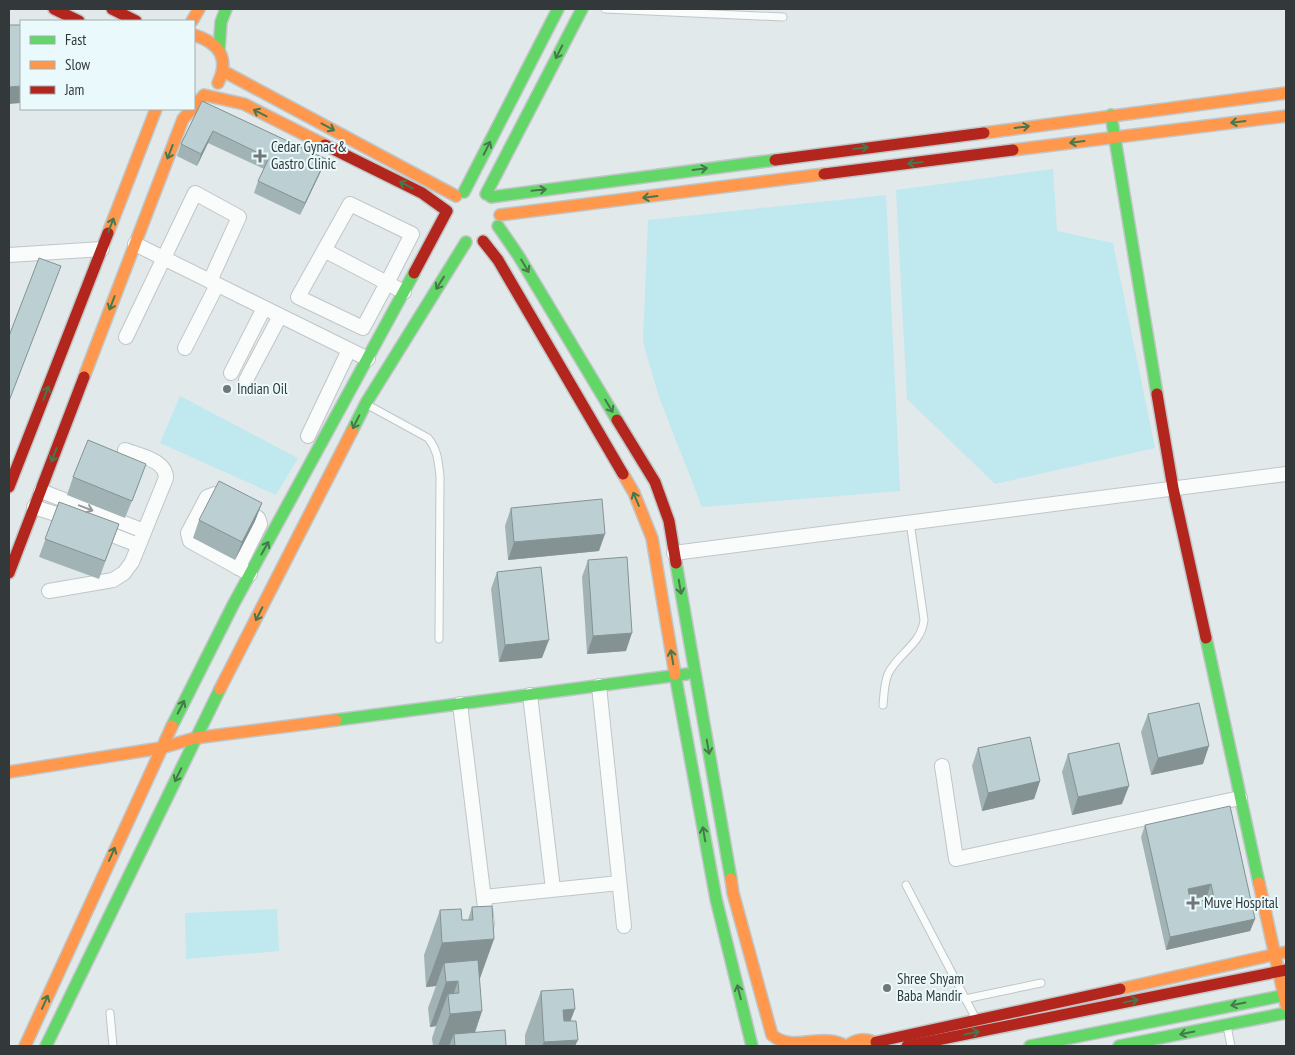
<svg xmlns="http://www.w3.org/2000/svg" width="1295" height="1055" font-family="'PT Sans Narrow',sans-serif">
  <rect width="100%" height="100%" fill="#e1e9eb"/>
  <g fill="#c0e8ef">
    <path d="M 1053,169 L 1057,231 L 1113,243 L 1155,448 L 995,484 L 907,399 L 896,190 Z"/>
    <path d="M 886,195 L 900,491 L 702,507 L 659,397 L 643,342 L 648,220 Z"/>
    <path d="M 180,396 L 298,458 L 276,495 L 160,443 Z"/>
    <path d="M 277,909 L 279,951 L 186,959 L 185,913 Z"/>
  </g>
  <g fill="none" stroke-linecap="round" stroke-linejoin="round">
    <defs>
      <g id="lane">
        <path d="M 605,9 L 783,17"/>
        <path d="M 366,404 L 428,438 C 438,450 438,461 440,476 L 439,639"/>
        <path d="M 883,705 C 884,695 884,684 888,674 C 898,653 921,645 924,620 L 910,522"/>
        <path d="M 906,885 L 976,1019"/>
        <path d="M 965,999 L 1041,983"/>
        <path d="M 110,1013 L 113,1046"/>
        <path d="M 1227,1026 L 1231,1046"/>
      </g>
      <g id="street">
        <path d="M 135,244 L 368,359"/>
        <path d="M 324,250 L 387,283 L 412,234 L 350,204 L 298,297 L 363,328 L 387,283 L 404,292"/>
        <path d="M 9,255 L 102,249"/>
        <path d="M 126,337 L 195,193 L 239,217 L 210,281"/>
        <path d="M 185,348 L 217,285"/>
        <path d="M 231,373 L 264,308"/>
        <path d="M 246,380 L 280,316"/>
        <path d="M 308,436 L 349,350"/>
        <path d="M 41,491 L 144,531"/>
        <path d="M 34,507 L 72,519"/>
        <path d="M 97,529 L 138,545"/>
        <path d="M 674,553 L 1286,474"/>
        <path d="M 238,568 L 260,524 L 258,518 L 215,494 L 207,497 L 188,533 L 190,541 L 250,574"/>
        <path d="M 49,591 L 113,580 L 124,573 L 132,562 L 166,478 C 166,460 140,456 125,450"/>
        <path d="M 599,686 L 624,926"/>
        <path d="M 530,695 L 553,889"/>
        <path d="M 460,704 L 487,924"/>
        <path d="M 942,766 L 956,859 L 1240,798"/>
        <path d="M 484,897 L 619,883"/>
      </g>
      <g id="fast">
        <path d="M 219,50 L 221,22 L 226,9"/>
        <path d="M 1111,115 L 1157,394"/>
        <path d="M 464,192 L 558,9"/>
        <path d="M 486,194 L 582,9"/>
        <path d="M 491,197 L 775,160"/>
        <path d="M 498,226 L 518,255 L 617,420"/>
        <path d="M 352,431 L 366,403 L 466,242"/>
        <path d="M 676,563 L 731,879"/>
        <path d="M 1206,638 L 1259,883"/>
        <path d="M 675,674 L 716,899 L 752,1046"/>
        <path d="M 336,720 L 687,674"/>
        <path d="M 172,726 L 233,605 L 414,273"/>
        <path d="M 46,1046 L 220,689"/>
        <path d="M 1030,1046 L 1286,995"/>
        <path d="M 1119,1046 L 1286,1013"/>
      </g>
      <g id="slow">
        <path d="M 192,21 L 199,9"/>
        <path d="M 194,35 C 219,43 230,58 218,83"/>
        <path d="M 223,71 L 456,196"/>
        <path d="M 194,107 L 204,95 L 244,104 L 325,145"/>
        <path d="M 984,133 L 1286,93"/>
        <path d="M 1013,150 L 1286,116"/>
        <path d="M 500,215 L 824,174"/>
        <path d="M 108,233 L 156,109"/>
        <path d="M 84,377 L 183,119 L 192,109"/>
        <path d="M 623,474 L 634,493 L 652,538 L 675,674"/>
        <path d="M 220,689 L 352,431"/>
        <path d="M 9,772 L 161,748 L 195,738 L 336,720"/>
        <path d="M 731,879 L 733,893 L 772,1035 C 792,1052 817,1034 842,1044"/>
        <path d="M 1259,883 L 1286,1005"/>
        <path d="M 1120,989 L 1286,952"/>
        <path d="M 25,1046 L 172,726"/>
        <path d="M 847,1046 C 859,1037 869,1038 881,1046"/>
      </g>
      <g id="jam">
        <path d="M 54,9 L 79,21"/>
        <path d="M 112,9 L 136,21"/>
        <path d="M 325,145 L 422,193 L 447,211 L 414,273"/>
        <path d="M 775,160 L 984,133"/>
        <path d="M 824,174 L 1013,150"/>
        <path d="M 483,241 L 498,260 L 623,474"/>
        <path d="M 1157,394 L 1173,488 L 1206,638"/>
        <path d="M 617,420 L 655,482 L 669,521 L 676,563"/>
        <path d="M 9,487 L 108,233"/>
        <path d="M 9,573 L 84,377"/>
        <path d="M 876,1042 L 1120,989"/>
        <path d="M 907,1046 L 1286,970"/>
      </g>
    </defs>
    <use href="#lane" stroke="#c0c6c7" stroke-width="9"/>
    <use href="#street" stroke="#c0c6c7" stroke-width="16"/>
    <use href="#fast" stroke="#c0c6c7" stroke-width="14"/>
    <use href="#slow" stroke="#c0c6c7" stroke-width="14"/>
    <use href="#jam" stroke="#c0c6c7" stroke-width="14"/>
    <use href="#lane" stroke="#fafcfc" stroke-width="7"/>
    <use href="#street" stroke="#fafcfc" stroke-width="14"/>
    <use href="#fast" stroke="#63d668" stroke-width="11"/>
    <use href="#slow" stroke="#ff974d" stroke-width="11"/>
    <use href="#jam" stroke="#b3261e" stroke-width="11"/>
  </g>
  <g fill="#a2b3b6" fill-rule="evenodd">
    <path d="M 202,101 L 326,159 L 321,171 L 300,215 L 254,193 L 258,181 L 264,169 L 208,143 L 197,166 L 177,156 L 181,144 Z"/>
    <path d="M 73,477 L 140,481 L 125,518 L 67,495 Z"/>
    <path d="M 59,502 L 119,524 L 99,579 L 39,557 Z"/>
    <path d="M 262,503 L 255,521 L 235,560 L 193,538 L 199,520 Z"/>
    <path d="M 511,508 L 599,551 L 508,560 L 505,526 Z"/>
    <path d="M 588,560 L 626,651 L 587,654 L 582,577 Z"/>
    <path d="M 497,572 L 542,658 L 499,662 L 491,589 Z"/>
    <path d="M 1148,714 L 1203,764 L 1151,775 L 1141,732 Z"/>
    <path d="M 978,748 L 1040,781 L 1034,799 L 982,811 L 972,766 Z"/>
    <path d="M 1068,754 L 1122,804 L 1072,815 L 1062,772 Z"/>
    <path d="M 1145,825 L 1255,919 L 1250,931 L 1166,950 L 1141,837 ZM 1207,896 L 1208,900 L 1191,903 L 1190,900 Z"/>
    <path d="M 472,907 L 494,939 L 479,979 L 482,1011 L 475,1033 L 506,1046 L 433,1046 L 432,1038 L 436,1026 L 430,1027 L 428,1008 L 436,986 L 426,987 L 424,955 L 440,910 L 462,920 L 468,920 Z"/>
    <path d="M 541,991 L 570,1021 L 575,1046 L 525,1046 L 525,1035 Z"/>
  </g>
  <g fill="#849294">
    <path d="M 21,86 L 21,103 L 9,104 L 9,87 Z"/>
    <path d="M 213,131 L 208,143 L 197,166 L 201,154 Z"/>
    <path d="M 326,159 L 321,171 L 300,215 L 305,203 Z"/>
    <path d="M 262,503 L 255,521 L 235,560 L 242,542 Z"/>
    <path d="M 605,534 L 599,551 L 508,560 L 514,542 Z"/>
    <path d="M 632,633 L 626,651 L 587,654 L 593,636 Z"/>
    <path d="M 549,640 L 542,658 L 499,662 L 505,645 Z"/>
    <path d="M 1209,746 L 1203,764 L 1151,775 L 1158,758 Z"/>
    <path d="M 1040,781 L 1034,799 L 982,811 L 988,793 Z"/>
    <path d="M 1129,786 L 1122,804 L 1072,815 L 1078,797 Z"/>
    <path d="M 1211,884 L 1207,896 L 1183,901 L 1188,889 Z"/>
    <path d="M 1255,919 L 1250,931 L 1166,950 L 1170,937 Z"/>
    <path d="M 494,939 L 478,984 L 458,981 L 449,1007 L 448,994 L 436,1026 L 430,1027 L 446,982 L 444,963 L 436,986 L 426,987 L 442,943 Z"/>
    <path d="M 575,1009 L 563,1041 L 578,1040 L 575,1046 L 542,1046 L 544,1042 L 563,1010 Z"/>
    <path d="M 482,1011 L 470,1046 L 454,1034 L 449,1046 L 438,1046 L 450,1014 Z"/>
  </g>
  <g fill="#bcd0d4" stroke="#849294" fill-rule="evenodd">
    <path d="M 9,25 L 21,25 L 21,86 L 9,87 Z"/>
    <path d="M 202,101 L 326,159 L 305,203 L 258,181 L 269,158 L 213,131 L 201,154 L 181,144 Z"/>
    <path d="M 39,258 L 61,266 L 9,401 L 9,336 Z"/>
    <path d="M 88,440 L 146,464 L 132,501 L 73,477 Z"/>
    <path d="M 219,481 L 262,503 L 242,542 L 199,520 Z"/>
    <path d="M 602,499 L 605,534 L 514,542 L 511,508 Z"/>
    <path d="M 59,502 L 119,524 L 105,561 L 45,539 Z"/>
    <path d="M 627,557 L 632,633 L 593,636 L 588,560 Z"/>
    <path d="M 541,567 L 549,640 L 505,645 L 497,572 Z"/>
    <path d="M 1199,703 L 1209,746 L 1158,758 L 1148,714 Z"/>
    <path d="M 1030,737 L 1040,781 L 988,793 L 978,748 Z"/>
    <path d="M 1119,743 L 1129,786 L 1078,797 L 1068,754 Z"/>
    <path d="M 1230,806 L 1255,919 L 1170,937 L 1145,825 ZM 1211,884 L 1214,898 L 1191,903 L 1188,889 Z"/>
    <path d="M 492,906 L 494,939 L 442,943 L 440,910 L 461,909 L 462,920 L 473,920 L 472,907 Z"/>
    <path d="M 478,960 L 482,1011 L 450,1014 L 448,994 L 459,993 L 458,981 L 446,982 L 444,963 Z"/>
    <path d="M 573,989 L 575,1009 L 563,1010 L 564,1021 L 576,1021 L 578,1040 L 544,1042 L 541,991 Z"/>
    <path d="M 505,1030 L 506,1046 L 455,1046 L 454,1034 Z"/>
  </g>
  <defs><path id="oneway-shaft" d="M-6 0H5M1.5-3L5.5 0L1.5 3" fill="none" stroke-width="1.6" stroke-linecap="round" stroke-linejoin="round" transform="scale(1.25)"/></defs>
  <g stroke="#46784c">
    <use href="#oneway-shaft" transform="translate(559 52) rotate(117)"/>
    <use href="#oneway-shaft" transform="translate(260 113) rotate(-153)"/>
    <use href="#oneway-shaft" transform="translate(1238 122) rotate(173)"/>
    <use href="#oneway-shaft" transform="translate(328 127) rotate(28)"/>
    <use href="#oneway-shaft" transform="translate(1022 127) rotate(-7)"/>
    <use href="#oneway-shaft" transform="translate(1077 142) rotate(173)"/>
    <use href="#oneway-shaft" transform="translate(487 148) rotate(-63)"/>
    <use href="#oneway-shaft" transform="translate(861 148) rotate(-7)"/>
    <use href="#oneway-shaft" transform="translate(170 152) rotate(111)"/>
    <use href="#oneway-shaft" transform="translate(915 163) rotate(173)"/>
    <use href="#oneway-shaft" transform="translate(700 169) rotate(-7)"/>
    <use href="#oneway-shaft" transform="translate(406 185) rotate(-153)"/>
    <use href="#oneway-shaft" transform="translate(539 190) rotate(-6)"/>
    <use href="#oneway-shaft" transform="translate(650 197) rotate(173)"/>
    <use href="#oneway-shaft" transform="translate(111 225) rotate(-69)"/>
    <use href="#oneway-shaft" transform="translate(525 266) rotate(59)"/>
    <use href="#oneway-shaft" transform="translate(440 283) rotate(122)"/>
    <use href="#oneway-shaft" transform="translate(112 303) rotate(111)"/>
    <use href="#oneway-shaft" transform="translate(46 393) rotate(-69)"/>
    <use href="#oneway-shaft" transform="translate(609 406) rotate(59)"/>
    <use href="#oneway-shaft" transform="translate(356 422) rotate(117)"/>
    <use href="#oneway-shaft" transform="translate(54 455) rotate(111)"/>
    <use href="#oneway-shaft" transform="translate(636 499) rotate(-113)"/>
    <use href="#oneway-shaft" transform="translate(265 548) rotate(-61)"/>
    <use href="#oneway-shaft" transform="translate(680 587) rotate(80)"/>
    <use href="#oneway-shaft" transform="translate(259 614) rotate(117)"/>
    <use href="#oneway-shaft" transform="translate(672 657) rotate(-100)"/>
    <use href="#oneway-shaft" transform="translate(181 707) rotate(-63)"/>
    <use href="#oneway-shaft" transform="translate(708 747) rotate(80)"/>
    <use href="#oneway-shaft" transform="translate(178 775) rotate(116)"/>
    <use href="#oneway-shaft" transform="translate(704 834) rotate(-100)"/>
    <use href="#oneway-shaft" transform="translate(112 854) rotate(-66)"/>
    <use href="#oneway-shaft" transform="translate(739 992) rotate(-104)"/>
    <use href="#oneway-shaft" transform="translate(1131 1001) rotate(-11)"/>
    <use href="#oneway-shaft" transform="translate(45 1002) rotate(-66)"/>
    <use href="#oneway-shaft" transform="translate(1238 1004) rotate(169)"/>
    <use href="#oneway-shaft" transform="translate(972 1033) rotate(-11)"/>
    <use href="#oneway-shaft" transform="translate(1187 1033) rotate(169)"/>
  </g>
  <use stroke="#969a9b" href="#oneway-shaft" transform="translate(86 508) rotate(21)"/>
  <g fill="#707778" stroke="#eafafc" stroke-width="2">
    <path d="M257.5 148.5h5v5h5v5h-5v5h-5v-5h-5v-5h5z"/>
    <circle cx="227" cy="389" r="5"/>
    <path d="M1190.5 895.5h5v5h5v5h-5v5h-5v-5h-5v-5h5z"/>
    <circle cx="887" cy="988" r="5"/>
  </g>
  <g text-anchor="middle" stroke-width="4" stroke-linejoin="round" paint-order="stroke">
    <g font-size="15" fill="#33393a" stroke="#eafafc" text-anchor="start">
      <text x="271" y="152">Cedar Gynac &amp;<tspan x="271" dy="17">Gastro Clinic</tspan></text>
      <text x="237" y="394">Indian Oil</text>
      <text x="1204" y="908">Muve Hospital</text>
      <text x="897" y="984">Shree Shyam<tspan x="897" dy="17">Baba Mandir</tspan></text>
    </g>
  </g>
  <rect width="1295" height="1055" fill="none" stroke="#33393a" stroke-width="20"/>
  <rect x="20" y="20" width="175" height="90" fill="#eafafc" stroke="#a1adae"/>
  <rect x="30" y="36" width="25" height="8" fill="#63d668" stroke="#a1adae"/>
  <text x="65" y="45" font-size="15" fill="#33393a">Fast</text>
  <rect x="30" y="61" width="25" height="8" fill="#ff974d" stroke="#a1adae"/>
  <text x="65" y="70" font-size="15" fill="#33393a">Slow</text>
  <rect x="30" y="86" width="25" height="8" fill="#b3261e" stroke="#a1adae"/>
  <text x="65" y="95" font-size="15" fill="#33393a">Jam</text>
</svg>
